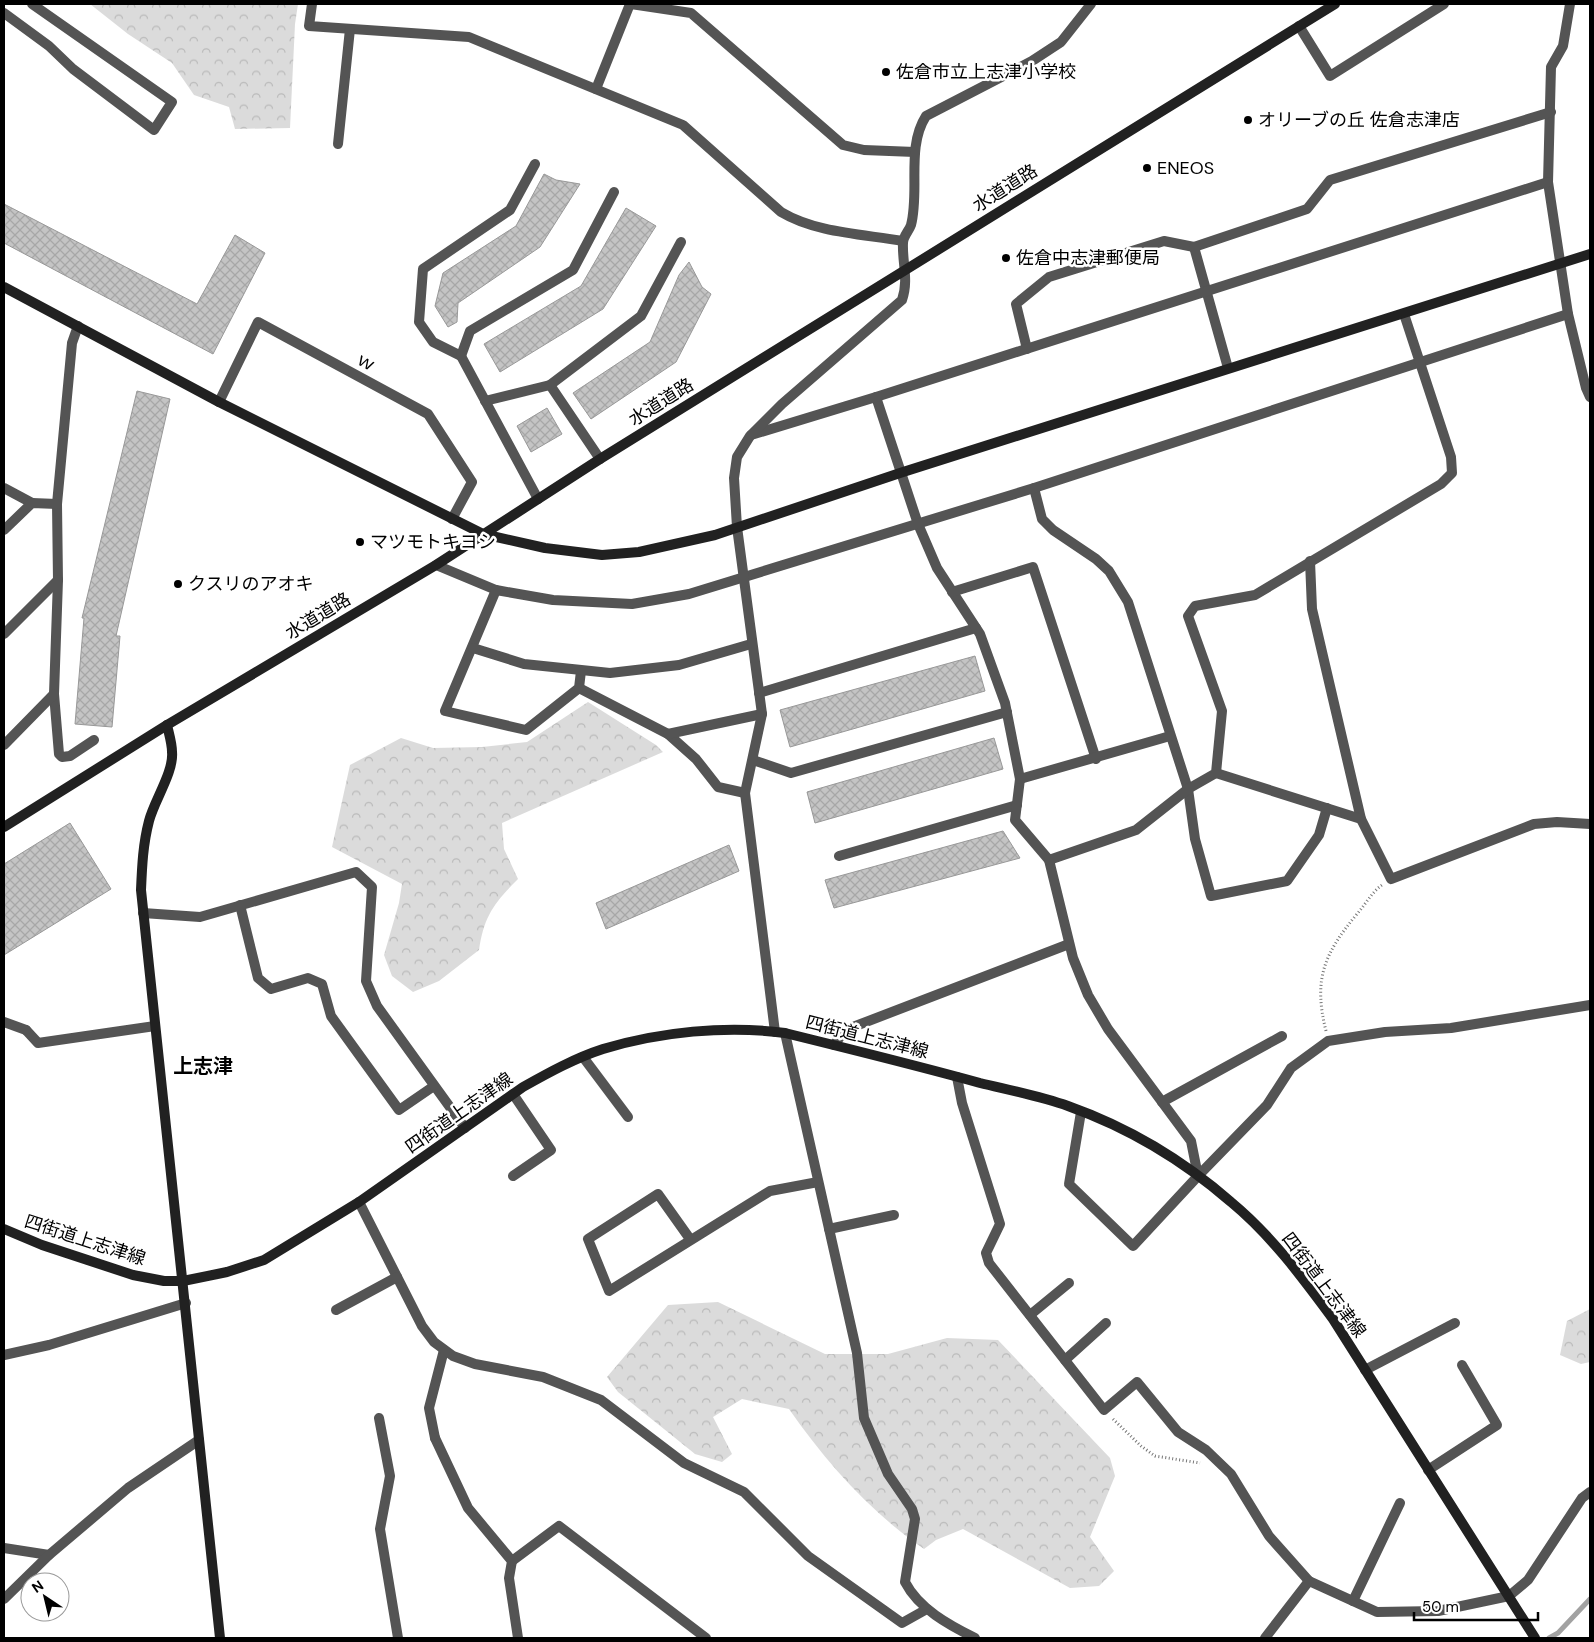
<svg xmlns="http://www.w3.org/2000/svg" width="1594" height="1642" font-family="'DM Sans','Noto Sans JP',sans-serif">
  <defs>
    <pattern id="forest-crowns" width="20" height="18" patternUnits="userSpaceOnUse" patternTransform="scale(1.25)"><rect width="20" height="18" fill="#dbdbdb"/><path d="M2 6a3 3 0 1 1 6 0M12 15a3 3 0 1 1 6 0" fill="none" stroke="#bababa"/></pattern>
    <pattern id="building-cross-hatch" width="8" height="8" patternUnits="userSpaceOnUse" patternTransform="scale(1.25)"><rect width="8" height="8" fill="#c4c4c4"/><path d="M0 0l8 8M0 8l8-8" fill="none" stroke="#a7a7a7"/></pattern>
  </defs>
  <rect width="100%" height="100%" fill="#fff"/>
  <g fill="url(#forest-crowns)">
    <path d="M 90,4 L 298,4 L 295,24 L 290,128 L 235,129 L 229,107 L 194,95 L 172,63 L 128,34 Z"/>
    <path d="M 588,702 L 656,745 L 663,752 L 502,823 L 504,849 L 518,879 C 494,903 484,916 479,950 L 439,981 L 413,992 L 392,976 L 384,955 L 399,903 L 402,884 L 332,847 L 350,765 L 401,738 L 433,748 L 482,747 L 527,742 Z"/>
    <path d="M 718,1302 L 825,1354 L 888,1354 L 947,1338 L 998,1340 L 1110,1458 L 1115,1476 L 1090,1537 L 1114,1571 L 1099,1586 L 1070,1588 L 963,1529 L 936,1540 L 924,1549 C 870,1512 826,1462 789,1409 L 742,1399 L 713,1417 L 732,1454 L 722,1462 L 695,1454 L 618,1392 L 607,1377 L 668,1305 Z"/>
    <path d="M 1590,1309 L 1590,1362 L 1581,1364 L 1560,1355 L 1567,1321 Z"/>
  </g>
  <g fill="none" stroke-linecap="round" stroke-linejoin="round">
    <path stroke="#a2a2a2" stroke-width="5" d="M 1549,1638 L 1558,1633 L 1590,1599"/>
  </g>
  <g fill="url(#building-cross-hatch)" stroke="#989898">
    <path d="M 544,174 L 556,180 L 580,184 L 540,247 L 458,303 L 457,322 L 448,327 L 435,306 L 443,273 L 516,226 Z"/>
    <path d="M 4,204 L 197,304 L 235,235 L 265,253 L 213,354 L 4,243 Z"/>
    <path d="M 626,208 L 656,226 L 603,309 L 500,372 L 484,344 L 581,286 Z"/>
    <path d="M 689,262 L 702,287 L 711,294 L 676,362 L 591,419 L 573,393 L 650,342 L 679,275 Z"/>
    <path d="M 137,391 L 170,399 L 116,636 L 120,636 L 112,727 L 75,724 L 84,618 L 82,618 Z"/>
    <path d="M 547,408 L 562,434 L 531,452 L 517,426 Z"/>
    <path d="M 975,656 L 985,691 L 790,747 L 780,710 Z"/>
    <path d="M 994,738 L 1003,769 L 815,823 L 807,792 Z"/>
    <path d="M 70,823 L 111,889 L 4,955 L 4,864 Z"/>
    <path d="M 1003,831 L 1020,858 L 834,908 L 825,880 Z"/>
    <path d="M 729,845 L 739,871 L 606,929 L 596,903 Z"/>
  </g>
  <g fill="none" stroke-linecap="round" stroke-linejoin="round">
    <g stroke="#767676" stroke-width="3" stroke-dasharray="1 2.5" stroke-linecap="butt">
      <path d="M 1326,1031 C 1313,979 1324,954 1357,914 C 1365,905 1372,892 1382,885"/>
      <path d="M 1113,1419 L 1141,1446 L 1155,1456 L 1200,1463"/>
    </g>
    <g stroke="#545454" stroke-width="10">
      <path d="M 535,164 L 510,210 L 423,269 L 419,322 L 433,342 L 461,356 L 538,499"/>
      <path d="M 1027,349 L 1016,304 L 1049,277 L 1164,241 L 1194,247"/>
      <path d="M 461,356 L 470,331 L 573,270 L 614,192"/>
      <path d="M 550,385 L 600,459"/>
      <path d="M 485,401 L 550,385 L 641,316 L 681,242"/>
      <path d="M 219,402 L 258,322 L 428,414 L 472,482 L 452,519"/>
      <path d="M 759,693 L 976,628"/>
      <path d="M 753,760 L 791,773 L 1007,712"/>
      <path d="M 839,856 L 1017,805"/>
      <path d="M 26,1030 L 38,1043 L 155,1026"/>
      <path d="M 1081,1112 L 1069,1184 L 1133,1246 L 1198,1176"/>
      <path d="M 1030,1315 L 1069,1283"/>
      <path d="M 1065,1360 L 1106,1323"/>
      <path d="M 1365,1370 L 1455,1323"/>
      <path d="M 435,1438 L 429,1408 L 444,1350"/>
    </g>
    <g stroke="#545454" stroke-width="10">
      <path d="M 312,4 L 309,26 L 469,37 L 683,125 L 781,212 C 816,233 863,234 903,241"/>
      <path d="M 631,4 L 691,13 L 843,145 L 864,150 L 915,152"/>
      <path d="M 1570,4 L 1563,46 L 1551,67 L 1548,182 L 1568,314 L 1586,388 L 1590,397"/>
      <path d="M 4,13 L 49,46 L 73,69 L 154,130 L 172,102 L 32,4"/>
      <path d="M 1299,26 L 1330,76 L 1444,4"/>
      <path d="M 596,89 L 630,4"/>
      <path d="M 338,144 L 350,29"/>
      <path d="M 78,326 L 72,343 L 57,504 L 58,580 L 54,694 L 59,754 L 62,757 L 70,756 L 94,740"/>
      <path d="M 1228,368 L 1194,247 L 1307,209 L 1330,180 L 1551,112"/>
      <path d="M 876,397 L 918,524 L 937,568 L 980,634 L 1005,703 L 1020,779 L 1015,820 L 1049,860 L 1073,958 L 1088,995 L 1108,1029 L 1191,1141 L 1198,1176"/>
      <path d="M 751,435 L 876,397 L 1548,182"/>
      <path d="M 4,488 L 32,503"/>
      <path d="M 1034,488 L 1042,519 L 1053,530 L 1096,559 L 1109,571 L 1128,602 L 1188,789 L 1195,839 L 1211,896 L 1287,881 L 1319,835 L 1327,808"/>
      <path d="M 4,530 L 32,503 L 57,504"/>
      <path d="M 1310,561 L 1312,609 L 1361,819 L 1391,879 L 1534,824 L 1557,822 L 1590,824"/>
      <path d="M 436,565 L 496,590 L 553,600 L 632,604 L 689,594 L 1034,488 L 1568,314"/>
      <path d="M 496,590 L 445,711 L 526,730 L 579,688 L 581,671"/>
      <path d="M 952,592 L 1033,567 L 1096,759"/>
      <path d="M 4,634 L 58,580"/>
      <path d="M 473,648 L 524,664 L 610,673 L 679,665 L 751,644"/>
      <path d="M 579,688 L 668,734 L 696,759 L 718,787 L 745,793"/>
      <path d="M 668,734 L 762,714"/>
      <path d="M 4,745 L 54,694"/>
      <path d="M 1216,773 L 1361,819"/>
      <path d="M 1020,779 L 1170,736"/>
      <path d="M 1049,860 L 1136,830 L 1188,789 L 1216,773 L 1222,711 L 1188,616 L 1195,606 L 1255,595 L 1441,484 L 1452,473 L 1451,457 L 1404,314"/>
      <path d="M 240,905 L 258,978 L 271,989 L 308,978 L 322,984 L 331,1016 L 399,1110 L 434,1086"/>
      <path d="M 143,913 L 200,917 L 356,872 L 372,887 L 366,981 L 377,1006 L 465,1128"/>
      <path d="M 4,1022 L 26,1030"/>
      <path d="M 775,1032 L 745,793 L 762,714 L 737,527 L 734,478 L 737,457 L 750,436 L 782,404 L 902,300 C 909,280 902,262 903,243 C 903,236 909,231 911,225 C 920,191 906,147 926,116 L 1032,61 L 1061,42 L 1091,4"/>
      <path d="M 785,1033 L 857,1353 L 864,1418 L 888,1474 L 912,1509 L 915,1519 L 905,1582 C 919,1609 949,1625 975,1638"/>
      <path d="M 834,1045 L 845,1030 L 1069,944"/>
      <path d="M 583,1057 L 628,1117"/>
      <path d="M 957,1077 L 962,1103 L 1000,1224 L 986,1253 L 989,1263 L 1104,1410 L 1137,1382 L 1178,1432 L 1206,1450 L 1231,1474 L 1269,1536 L 1309,1581"/>
      <path d="M 1162,1102 L 1282,1036"/>
      <path d="M 513,1176 L 551,1150 L 513,1094"/>
      <path d="M 1198,1176 L 1267,1105 L 1291,1068 L 1328,1041 L 1385,1032 L 1451,1028 L 1590,1005"/>
      <path d="M 359,1202 L 422,1326 L 434,1342 L 453,1356 L 475,1364 L 543,1377 L 601,1400 L 684,1463 L 744,1492 L 808,1556 L 902,1623 L 927,1609"/>
      <path d="M 829,1229 L 894,1215"/>
      <path d="M 690,1239 L 658,1194 L 588,1239 L 609,1291 L 770,1191 L 818,1182"/>
      <path d="M 336,1310 L 397,1277"/>
      <path d="M 4,1355 L 49,1345 L 186,1303"/>
      <path d="M 379,1418 L 390,1476 L 380,1529 L 398,1638"/>
      <path d="M 435,1438 L 468,1508 L 512,1561 L 509,1578 L 518,1638"/>
      <path d="M 1428,1470 L 1497,1425 L 1462,1365"/>
      <path d="M 4,1548 L 49,1555"/>
      <path d="M 512,1561 L 559,1526 L 706,1638"/>
      <path d="M 4,1599 L 49,1555 L 128,1488 L 199,1440"/>
      <path d="M 1353,1601 L 1400,1503"/>
      <path d="M 1265,1638 L 1309,1581 L 1377,1612 L 1438,1611 L 1509,1596 L 1528,1580 L 1582,1498 L 1590,1492"/>
    </g>
    <g stroke="#212121" stroke-width="10">
      <path d="M 4,287 L 219,402 L 483,534 L 545,548 L 602,555 L 639,552 L 715,535 L 900,473 L 1590,254"/>
      <path d="M 167,725 C 169,734 172,743 172,752 C 174,772 154,801 149,821 C 143,844 142,866 141,890 L 220,1638"/>
      <path d="M 4,827 L 167,725 L 436,565 L 600,459 L 1335,4"/>
      <path d="M 4,1229 L 42,1245 L 133,1275 L 164,1281 L 183,1281 L 227,1272 L 264,1260 L 359,1202 L 523,1087 C 548,1073 575,1058 603,1049 C 659,1032 726,1025 785,1033 C 850,1049 915,1065 980,1083 C 1009,1090 1040,1096 1068,1106 C 1127,1127 1184,1161 1231,1202 C 1271,1235 1302,1277 1333,1319 L 1535,1638"/>
    </g>
  </g>
  <g fill="#000" stroke="#fff" stroke-width="2">
    <circle cx="886" cy="72" r="5"/>
    <circle cx="1248" cy="120" r="5"/>
    <circle cx="1147" cy="168" r="5"/>
    <circle cx="1006" cy="258" r="5"/>
    <circle cx="360" cy="542" r="5"/>
    <circle cx="178" cy="584" r="5"/>
  </g>
  <g text-anchor="middle" stroke-width="5" stroke-linejoin="round" paint-order="stroke">
    <g font-size="18" fill="#000" stroke="#fff" text-anchor="start">
      <text x="896" y="78">佐倉市立上志津小学校</text>
      <text x="1258" y="126">オリーブの丘 佐倉志津店</text>
      <text x="1157" y="174">ENEOS</text>
      <text x="1016" y="264">佐倉中志津郵便局</text>
      <text x="370" y="548">マツモトキヨシ</text>
      <text x="188" y="590">クスリのアオキ</text>
    </g>
    <g font-size="18" fill="#000" stroke="#fff">
      <text transform="translate(1005 188) rotate(-32)" y="6">水道道路</text>
      <text transform="translate(366 362) rotate(29)" y="6">ｗ</text>
      <text transform="translate(661 402) rotate(-32)" y="6">水道道路</text>
      <text transform="translate(318 616) rotate(-31)" y="6">水道道路</text>
      <text transform="translate(867 1037) rotate(14)" y="6">四街道上志津線</text>
      <text transform="translate(459 1113) rotate(-35)" y="6">四街道上志津線</text>
      <text transform="translate(85 1240) rotate(18)" y="6">四街道上志津線</text>
      <text transform="translate(1324 1285) rotate(53)" y="6">四街道上志津線</text>
    </g>
    <g font-size="20" font-weight="bold" fill="#000" stroke="#fff">
      <text x="203" y="1073">上志津</text>
    </g>
  </g>
  <rect width="1594" height="1642" fill="none" stroke="#000000" stroke-width="10"/>
  <g transform="translate(45 1597) rotate(325)"><circle r="24" fill="#ffffff" stroke="#999999"/>
  <path d="M0-4L9 19L0 12L-9 19Z" fill="#000000"/>
  <text y="-8" font-size="14" font-weight="bold" text-anchor="middle" fill="#000000">N</text>
  </g>
  <path d="M1414 1612v8h124v-8" fill="none" stroke="#000000" stroke-width="2.5"/>
  <text x="1422" y="1612" font-size="15" fill="#000000" stroke="#ffffff" stroke-width="4" paint-order="stroke">50 m</text>
</svg>
